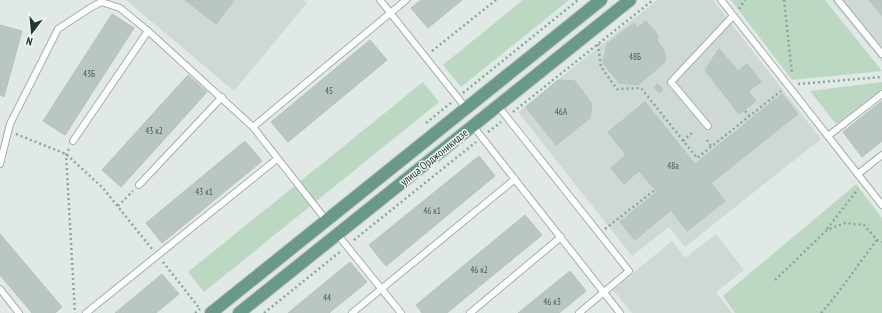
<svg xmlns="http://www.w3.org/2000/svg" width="882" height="313" font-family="'PT Sans Narrow',sans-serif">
  <rect width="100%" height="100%" fill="#e0e9e5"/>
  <g fill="#cfd9d4">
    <path d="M 126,0 L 303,0 L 307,3 L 234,91 Z"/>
    <path d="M 657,0 L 713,0 L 821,139 L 685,247 L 669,227 L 632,256 L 518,112 Z"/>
    <path d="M 831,0 L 882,0 L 882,62 Z"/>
    <path d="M 716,234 L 744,270 L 716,292 L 732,313 L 632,313 L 613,290 L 672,241 L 685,258 Z"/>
  </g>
  <g fill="#bcd8c3">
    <path d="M 523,0 L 569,0 L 461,87 L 443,65 Z"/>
    <path d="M 731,0 L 825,0 L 882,71 L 792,80 Z"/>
    <path d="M 423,82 L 439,102 L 204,292 L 188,272 Z"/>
    <path d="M 882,82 L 882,89 L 836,124 L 810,91 Z"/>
    <path d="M 856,184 L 882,218 L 882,313 L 735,313 L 723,296 Z"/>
  </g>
  <g fill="#b9c6c1" stroke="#b4c2bc">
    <path d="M 185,0 L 230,0 L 233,2 L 216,24 Z"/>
    <path d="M 421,0 L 462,0 L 428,28 L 411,8 Z"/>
    <path d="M 869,0 L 882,0 L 882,16 Z"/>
    <path d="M 112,14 L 134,28 L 65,135 L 43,121 Z"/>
    <path d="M 646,21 L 658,35 L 657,40 L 665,52 L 665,62 L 638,85 L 619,83 L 603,63 L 607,44 L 634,23 L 637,28 Z"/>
    <path d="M 0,25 L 22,31 L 4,97 L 0,95 Z"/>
    <path d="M 370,40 L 387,60 L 288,142 L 271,122 Z"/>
    <path d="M 719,49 L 738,71 L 747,64 L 761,82 L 748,91 L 756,101 L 739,114 L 705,70 Z"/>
    <path d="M 188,75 L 207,92 L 121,187 L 102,170 Z"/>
    <path d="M 558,80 L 575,81 L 592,104 L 590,118 L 556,145 L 526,107 Z"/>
    <path d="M 658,84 L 663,90 L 659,93 L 654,87 Z"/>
    <path d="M 782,94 L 798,114 L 711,183 L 725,201 L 687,231 L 671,210 L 635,240 L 620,222 L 657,192 L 639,171 L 624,184 L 611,168 L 626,155 L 608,132 L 645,102 L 695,164 Z"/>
    <path d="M 882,101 L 882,141 L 862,157 L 843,132 Z"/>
    <path d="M 245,141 L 262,161 L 162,243 L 146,223 Z"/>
    <path d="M 479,156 L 495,176 L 386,266 L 369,245 Z"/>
    <path d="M 525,215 L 542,235 L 447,313 L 422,313 L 416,305 Z"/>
    <path d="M 0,234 L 62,307 L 55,313 L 32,313 L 0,275 Z"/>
    <path d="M 350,262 L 367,282 L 329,313 L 288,313 Z"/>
    <path d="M 570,271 L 586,291 L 559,313 L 518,313 Z"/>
    <path d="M 162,274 L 179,294 L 156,313 L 115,313 Z"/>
  </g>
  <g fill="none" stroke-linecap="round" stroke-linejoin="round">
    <defs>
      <g id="service">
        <path d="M 380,0 L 466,108"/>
        <path d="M 721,0 L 882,205"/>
        <path d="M 838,0 L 882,54"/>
        <path d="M 498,106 L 629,271 L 579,313"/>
        <path d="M 473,126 L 620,313"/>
        <path d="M 708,126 L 671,82 L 733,16"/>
        <path d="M 253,127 L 406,0"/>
        <path d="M 828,136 L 882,94"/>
        <path d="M 73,141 L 148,31"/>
        <path d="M 0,164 L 10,124 L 58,29 L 90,8 L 101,2 L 120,8 L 148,31 L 253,127 L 326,220"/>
        <path d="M 858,174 L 882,155"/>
        <path d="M 139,185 L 222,97"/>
        <path d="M 337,234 L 401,313"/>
        <path d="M 0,289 L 19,313"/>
        <path d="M 86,313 L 277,159"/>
        <path d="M 352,313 L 515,179"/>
        <path d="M 470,313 L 561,237"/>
      </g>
      <g id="primary">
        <path d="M 211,313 L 601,0"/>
        <path d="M 239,313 L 630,0"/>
      </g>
    </defs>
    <use href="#service" stroke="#a4b0ab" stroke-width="8"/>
    <use href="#primary" stroke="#bdc3c1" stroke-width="14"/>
    <g stroke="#85a99d" stroke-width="2.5" stroke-dasharray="2 3" stroke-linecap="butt">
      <path d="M 784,0 L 792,74"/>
      <path d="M 739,9 L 745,0"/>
      <path d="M 598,44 L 601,67 L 617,89 L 641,88 L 697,158 L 781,91"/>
      <path d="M 432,51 L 496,0"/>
      <path d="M 798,84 L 882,77"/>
      <path d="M 463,93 L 578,0"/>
      <path d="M 745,111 L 749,116"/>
      <path d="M 513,112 L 653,0"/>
      <path d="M 426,123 L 452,102"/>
      <path d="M 488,132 L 501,122"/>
      <path d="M 16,134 L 66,154 L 103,188 L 152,249"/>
      <path d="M 707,140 L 711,146"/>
      <path d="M 683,141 L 693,132"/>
      <path d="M 69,149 L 66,154 L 75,313"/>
      <path d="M 118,206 L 133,191"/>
      <path d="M 605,229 L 655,190"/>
      <path d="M 827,229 L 858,189"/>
      <path d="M 354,240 L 476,142"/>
      <path d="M 163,262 L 200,309"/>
      <path d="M 775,280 L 827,230 L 845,223 L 864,225 L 877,240 L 882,242"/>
      <path d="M 195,313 L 200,309"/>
      <path d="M 264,313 L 341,251"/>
      <path d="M 821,313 C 842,290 858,264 877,240"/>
    </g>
    <use href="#service" stroke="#fff" stroke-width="6"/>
    <use href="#primary" stroke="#6a998c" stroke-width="12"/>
  </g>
  <g text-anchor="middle" stroke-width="3" stroke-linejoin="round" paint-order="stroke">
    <g font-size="9" fill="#485b55">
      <text x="635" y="60">48Б</text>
      <text x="89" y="77">43Б</text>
      <text x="329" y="94">45</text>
      <text x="561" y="115">46А</text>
      <text x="154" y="134">43 к2</text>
      <text x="673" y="169">48а</text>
      <text x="204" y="195">43 к1</text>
      <text x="432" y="214">46 к1</text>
      <text x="479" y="273">46 к2</text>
      <text x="327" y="301">44</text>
      <text x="552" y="305">46 к3</text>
    </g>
    <g font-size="11" fill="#233731" stroke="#f0f6f3">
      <text transform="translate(434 157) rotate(-39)" y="4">улица Орджоникидзе</text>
    </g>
  </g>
  <g transform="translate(32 32) rotate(196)" stroke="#f0f6f3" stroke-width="3" paint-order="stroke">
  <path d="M0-3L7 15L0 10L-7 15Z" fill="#233731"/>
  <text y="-6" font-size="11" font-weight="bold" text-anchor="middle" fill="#233731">N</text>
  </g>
</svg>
